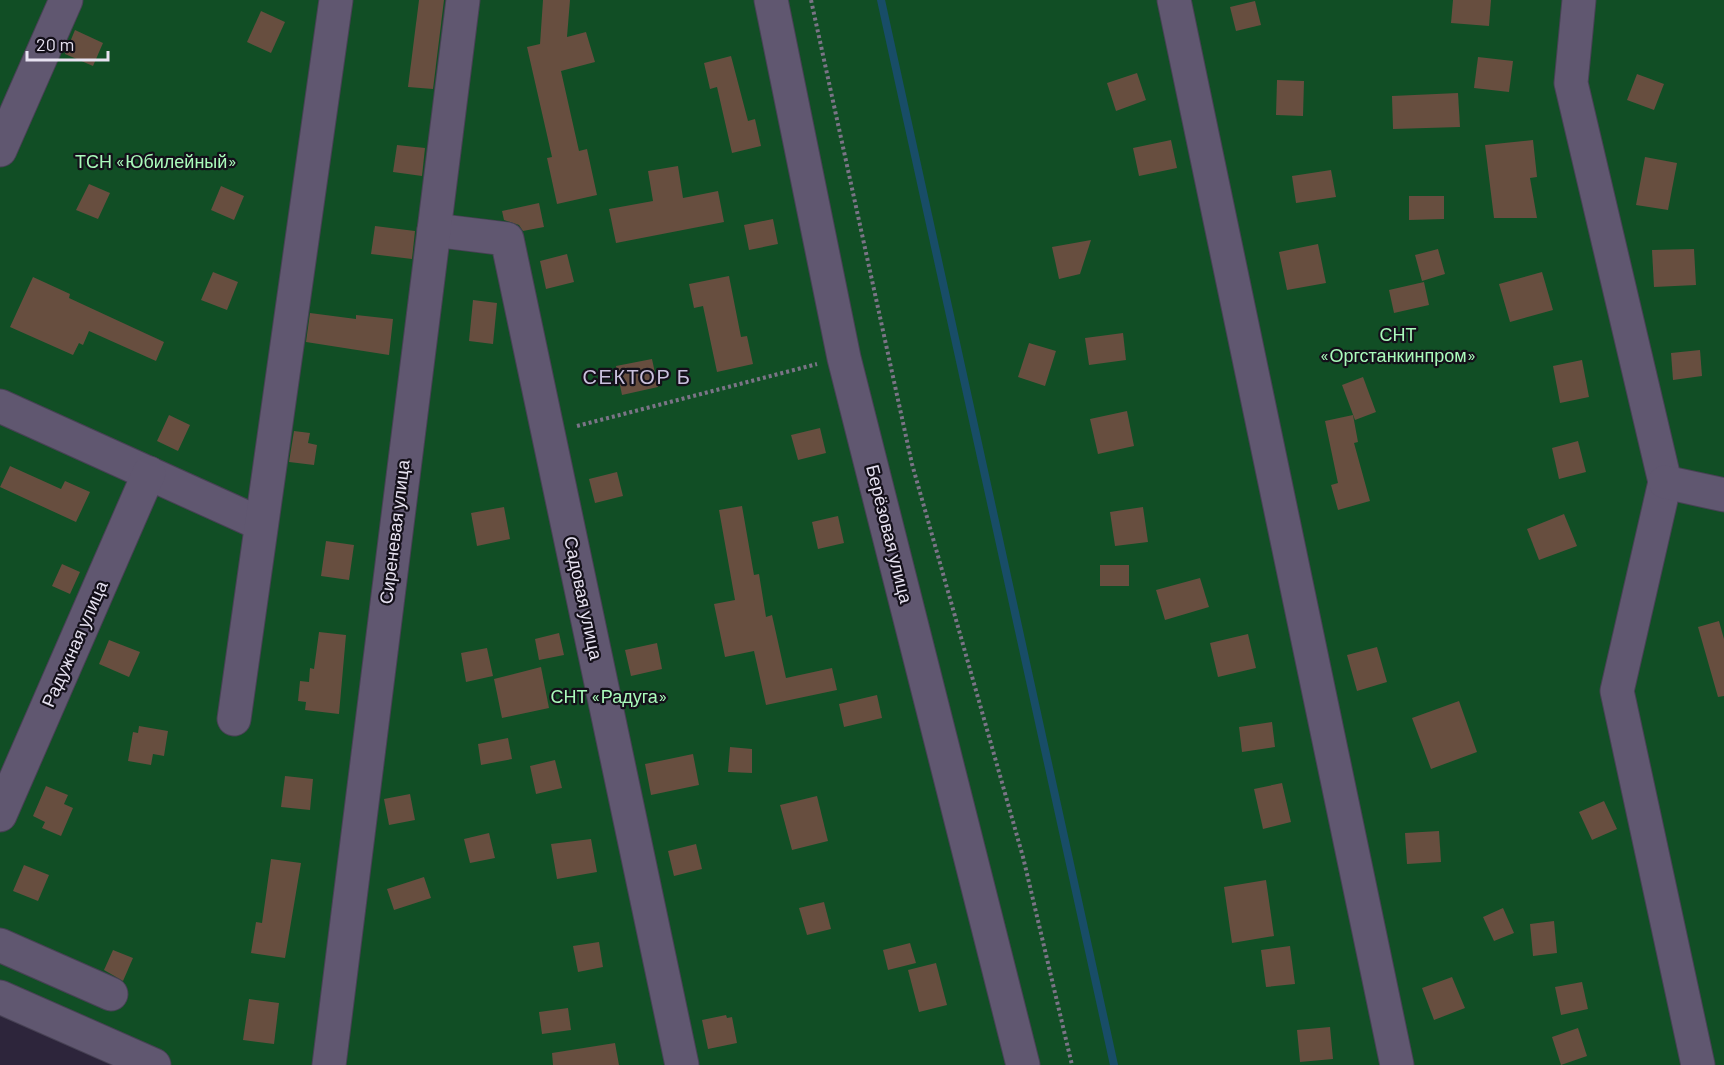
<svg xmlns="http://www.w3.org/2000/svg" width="1724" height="1065" font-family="Barlow,sans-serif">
  <rect width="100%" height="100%" fill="#2d253b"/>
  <path fill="#114e25" d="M 0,0 L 1724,0 L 1724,1065 L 154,1065 L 0,997 Z"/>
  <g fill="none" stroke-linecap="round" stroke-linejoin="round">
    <path stroke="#184d67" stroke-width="8" d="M 881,0 L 1114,1065"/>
  </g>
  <g fill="#674e3f">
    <path d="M 419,0 L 444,0 L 433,89 L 408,87 Z"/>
    <path d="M 543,0 L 570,0 L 567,37 L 586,32 L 595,62 L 561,71 L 579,151 L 587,149 L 597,195 L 557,204 L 547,158 L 552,157 L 527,47 L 540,44 Z"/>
    <path d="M 1453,0 L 1491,0 L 1489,26 L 1451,23 Z"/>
    <path d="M 1255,1 L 1261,25 L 1236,31 L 1230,7 Z"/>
    <path d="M 261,11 L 285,22 L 271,53 L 247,42 Z"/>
    <path d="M 75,30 L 103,43 L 93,66 L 65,54 Z"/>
    <path d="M 731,56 L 748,121 L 755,119 L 761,146 L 732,153 L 717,87 L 710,89 L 704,63 Z"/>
    <path d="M 1478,57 L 1513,61 L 1509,92 L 1474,88 Z"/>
    <path d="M 1137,73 L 1146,100 L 1116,111 L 1107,83 Z"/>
    <path d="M 1637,74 L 1664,84 L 1654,110 L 1627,100 Z"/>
    <path d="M 1277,80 L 1304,81 L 1303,116 L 1276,115 Z"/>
    <path d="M 1458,93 L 1460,127 L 1393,129 L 1392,96 Z"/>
    <path d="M 1171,140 L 1177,168 L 1139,176 L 1133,148 Z"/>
    <path d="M 1533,140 L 1537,177 L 1530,178 L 1537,218 L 1494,218 L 1485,145 Z"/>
    <path d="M 397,145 L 425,148 L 422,176 L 393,172 Z"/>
    <path d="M 1645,157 L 1677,163 L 1668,210 L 1636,205 Z"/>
    <path d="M 678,166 L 683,198 L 718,191 L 724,222 L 616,243 L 609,209 L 653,201 L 648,171 Z"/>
    <path d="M 1331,170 L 1336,197 L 1296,203 L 1292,176 Z"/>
    <path d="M 89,184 L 110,193 L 98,219 L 76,210 Z"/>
    <path d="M 221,186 L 244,196 L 234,220 L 211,210 Z"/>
    <path d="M 1409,196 L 1444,196 L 1444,219 L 1409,220 Z"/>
    <path d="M 539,203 L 544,227 L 523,231 L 519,225 L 504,220 L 502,211 Z"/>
    <path d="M 773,219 L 778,244 L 749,250 L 744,225 Z"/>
    <path d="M 375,226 L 415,231 L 412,259 L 371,254 Z"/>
    <path d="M 1091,240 L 1080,274 L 1059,279 L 1052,247 Z"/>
    <path d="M 1318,244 L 1326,283 L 1287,290 L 1279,252 Z"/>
    <path d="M 1438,249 L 1445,274 L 1422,281 L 1415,255 Z"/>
    <path d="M 1694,249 L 1696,285 L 1654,287 L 1652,250 Z"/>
    <path d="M 567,254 L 574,282 L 546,289 L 540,261 Z"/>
    <path d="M 213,272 L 238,282 L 227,310 L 201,300 Z"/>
    <path d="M 1542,272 L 1553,310 L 1510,322 L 1499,284 Z"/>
    <path d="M 729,276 L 741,337 L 747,336 L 753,364 L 717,372 L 703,306 L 694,308 L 689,284 Z"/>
    <path d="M 33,277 L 70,294 L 69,298 L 164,342 L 156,361 L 89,331 L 83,345 L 79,343 L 73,355 L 10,327 Z"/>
    <path d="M 1424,282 L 1429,305 L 1394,313 L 1389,290 Z"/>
    <path d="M 473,300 L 497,303 L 493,344 L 469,341 Z"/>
    <path d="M 310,313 L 356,319 L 356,315 L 393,319 L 389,355 L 306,342 Z"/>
    <path d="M 1123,333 L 1126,360 L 1089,365 L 1085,338 Z"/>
    <path d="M 1029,343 L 1056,351 L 1045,386 L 1018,377 Z"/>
    <path d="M 1700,350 L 1702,376 L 1673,380 L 1671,353 Z"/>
    <path d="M 652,359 L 658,387 L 622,395 L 616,366 Z"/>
    <path d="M 1582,360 L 1589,397 L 1560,403 L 1553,366 Z"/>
    <path d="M 1363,377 L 1376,412 L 1355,420 L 1342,385 Z"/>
    <path d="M 1127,411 L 1134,446 L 1098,454 L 1090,419 Z"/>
    <path d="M 169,415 L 190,425 L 178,451 L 157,441 Z"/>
    <path d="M 1353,415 L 1358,442 L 1354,443 L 1370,501 L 1338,510 L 1331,485 L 1338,483 L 1325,421 Z"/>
    <path d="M 820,428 L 826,453 L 798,460 L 791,435 Z"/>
    <path d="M 294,431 L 310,433 L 308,443 L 317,445 L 314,465 L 289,462 Z"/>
    <path d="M 1578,441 L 1586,472 L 1559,479 L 1552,448 Z"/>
    <path d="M 10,466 L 61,489 L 65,481 L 90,492 L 76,522 L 0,487 Z"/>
    <path d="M 617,472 L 623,496 L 595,503 L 589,479 Z"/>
    <path d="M 742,506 L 754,575 L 759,574 L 766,617 L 772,615 L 786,678 L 832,668 L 837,690 L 766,705 L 754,651 L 725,657 L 714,604 L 735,600 L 719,510 Z"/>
    <path d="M 504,507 L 510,539 L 477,546 L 471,513 Z"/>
    <path d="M 1143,507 L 1148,542 L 1115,546 L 1110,512 Z"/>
    <path d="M 1564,514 L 1577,546 L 1539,560 L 1527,529 Z"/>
    <path d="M 838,516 L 844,543 L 818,549 L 812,522 Z"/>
    <path d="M 326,541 L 354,545 L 349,580 L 321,576 Z"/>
    <path d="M 62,564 L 80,572 L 70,594 L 52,586 Z"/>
    <rect x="1100" y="565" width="29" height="21"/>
    <path d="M 1200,578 L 1209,607 L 1165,620 L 1156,590 Z"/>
    <path d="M 1719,621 L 1724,639 L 1724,696 L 1718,697 L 1698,627 Z"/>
    <path d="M 319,632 L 346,635 L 339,714 L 305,710 L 306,702 L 298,701 L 300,681 L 309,682 L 310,668 L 314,669 Z"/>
    <path d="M 559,633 L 564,655 L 539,660 L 535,639 Z"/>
    <path d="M 1248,634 L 1256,668 L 1218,677 L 1210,643 Z"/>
    <path d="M 109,640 L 140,652 L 129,677 L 99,664 Z"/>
    <path d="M 657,643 L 662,669 L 631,676 L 625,650 Z"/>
    <path d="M 1377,647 L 1387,682 L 1357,691 L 1347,655 Z"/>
    <path d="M 487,648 L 493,676 L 466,682 L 461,653 Z"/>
    <path d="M 541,667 L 549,708 L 502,718 L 494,679 Z"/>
    <path d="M 877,695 L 882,718 L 844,727 L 839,704 Z"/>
    <path d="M 1459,701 L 1477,752 L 1431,769 L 1412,718 Z"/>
    <path d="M 1272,722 L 1275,747 L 1242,752 L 1239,727 Z"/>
    <path d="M 139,726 L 168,731 L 164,756 L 153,754 L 151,765 L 128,761 L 133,732 L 138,733 Z"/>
    <path d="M 508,738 L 512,759 L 481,765 L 478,744 Z"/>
    <path d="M 730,747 L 752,749 L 752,773 L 728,772 Z"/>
    <path d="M 693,754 L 699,785 L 651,795 L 645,764 Z"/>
    <path d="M 555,760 L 562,788 L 536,794 L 530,766 Z"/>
    <path d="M 285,776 L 313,779 L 310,810 L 281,807 Z"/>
    <path d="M 1282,783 L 1291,822 L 1263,829 L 1254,789 Z"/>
    <path d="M 46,786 L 68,795 L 64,804 L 73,808 L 61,836 L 42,828 L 45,822 L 33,816 Z"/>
    <path d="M 410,794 L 415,820 L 389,825 L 384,799 Z"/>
    <path d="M 817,796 L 828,841 L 792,850 L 780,805 Z"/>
    <path d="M 1604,801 L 1617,829 L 1592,840 L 1579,812 Z"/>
    <path d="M 1439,831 L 1441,862 L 1407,864 L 1405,833 Z"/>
    <path d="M 489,833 L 495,858 L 470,863 L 464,839 Z"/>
    <path d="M 591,839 L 597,872 L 557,879 L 551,844 Z"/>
    <path d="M 696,844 L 702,869 L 674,876 L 668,851 Z"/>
    <path d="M 271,859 L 301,863 L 285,958 L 251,953 L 256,922 L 262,923 Z"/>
    <path d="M 24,865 L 49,875 L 38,901 L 13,891 Z"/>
    <path d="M 424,877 L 431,898 L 394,910 L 387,889 Z"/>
    <path d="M 1266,880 L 1274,936 L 1232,943 L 1224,887 Z"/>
    <path d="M 824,902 L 831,929 L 807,935 L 799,908 Z"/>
    <path d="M 1503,908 L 1514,933 L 1494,941 L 1483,917 Z"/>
    <path d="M 1554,921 L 1557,953 L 1533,956 L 1530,924 Z"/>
    <path d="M 599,942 L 603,967 L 578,972 L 573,946 Z"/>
    <path d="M 910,943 L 916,963 L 888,970 L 883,950 Z"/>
    <path d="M 1290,946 L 1295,984 L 1266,987 L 1261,950 Z"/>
    <path d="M 113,950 L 133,958 L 123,981 L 104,970 Z"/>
    <path d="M 936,963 L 947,1005 L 919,1012 L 908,970 Z"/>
    <path d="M 1452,977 L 1465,1008 L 1434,1020 L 1422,988 Z"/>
    <path d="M 1582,982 L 1588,1009 L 1561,1015 L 1555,987 Z"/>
    <path d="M 249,999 L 279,1003 L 274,1044 L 243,1040 Z"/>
    <path d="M 568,1008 L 571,1030 L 542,1034 L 539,1012 Z"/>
    <path d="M 726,1015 L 727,1018 L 732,1017 L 737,1043 L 708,1049 L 702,1020 Z"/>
    <path d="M 1330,1027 L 1333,1059 L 1300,1062 L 1297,1030 Z"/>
    <path d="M 1578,1028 L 1587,1056 L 1561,1065 L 1552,1037 Z"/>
    <path d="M 615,1043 L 619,1065 L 553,1065 L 552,1053 Z"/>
  </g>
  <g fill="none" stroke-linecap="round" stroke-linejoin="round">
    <defs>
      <g id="minor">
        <path d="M 771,0 L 844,358 L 1023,1065"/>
        <path d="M 1174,0 L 1397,1065"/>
        <path d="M 1579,0 L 1571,83 L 1665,482 L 1617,691 L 1698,1065"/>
        <path d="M 0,150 L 66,0"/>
        <path d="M 434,230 L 507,239 L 682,1065"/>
        <path d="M 0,406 L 261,524"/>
        <path d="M 1665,482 L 1724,495"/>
        <path d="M 234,719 L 336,0"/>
        <path d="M 0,815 L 149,473"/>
        <path d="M 0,945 L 111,994"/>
        <path d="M 0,997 L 154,1065"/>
        <path d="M 329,1065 L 463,0"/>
      </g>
    </defs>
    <use href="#minor" stroke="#474154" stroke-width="35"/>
    <g stroke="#7b7487" stroke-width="4" stroke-dasharray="3 3" stroke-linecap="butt">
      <path d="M 811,0 L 912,464 L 1023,857 L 1072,1065"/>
      <path d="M 577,426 L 817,364"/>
    </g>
    <use href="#minor" stroke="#605770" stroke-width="33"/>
  </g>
  <g text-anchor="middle" stroke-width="4.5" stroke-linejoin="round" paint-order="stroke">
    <g font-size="18" fill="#aafbbb" stroke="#14101a">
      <text x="156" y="168">ТСН «Юбилейный»</text>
      <text x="1398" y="341">СНТ<tspan x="1398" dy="21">«Оргстанкинпром»</tspan></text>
      <text x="609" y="703">СНТ «Радуга»</text>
    </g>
    <g font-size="18" fill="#e7e2f1" stroke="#14101a">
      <text transform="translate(395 532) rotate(-83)" y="6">Сиреневая улица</text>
      <text transform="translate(889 534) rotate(76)" y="6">Берёзовая улица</text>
      <text transform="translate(583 598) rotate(78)" y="6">Садовая улица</text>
      <text transform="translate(75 644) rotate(-66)" y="6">Радужная улица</text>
    </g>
    <g font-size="20" letter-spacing="1.5" fill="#c9c0dd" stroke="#14101a">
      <text x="637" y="384">СЕКТОР Б</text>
    </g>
  </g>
  <path d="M27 51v9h81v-9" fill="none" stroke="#e7e2f1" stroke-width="3"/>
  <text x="36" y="51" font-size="18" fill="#e7e2f1" stroke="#14101a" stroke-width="4.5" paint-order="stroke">20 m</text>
</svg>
